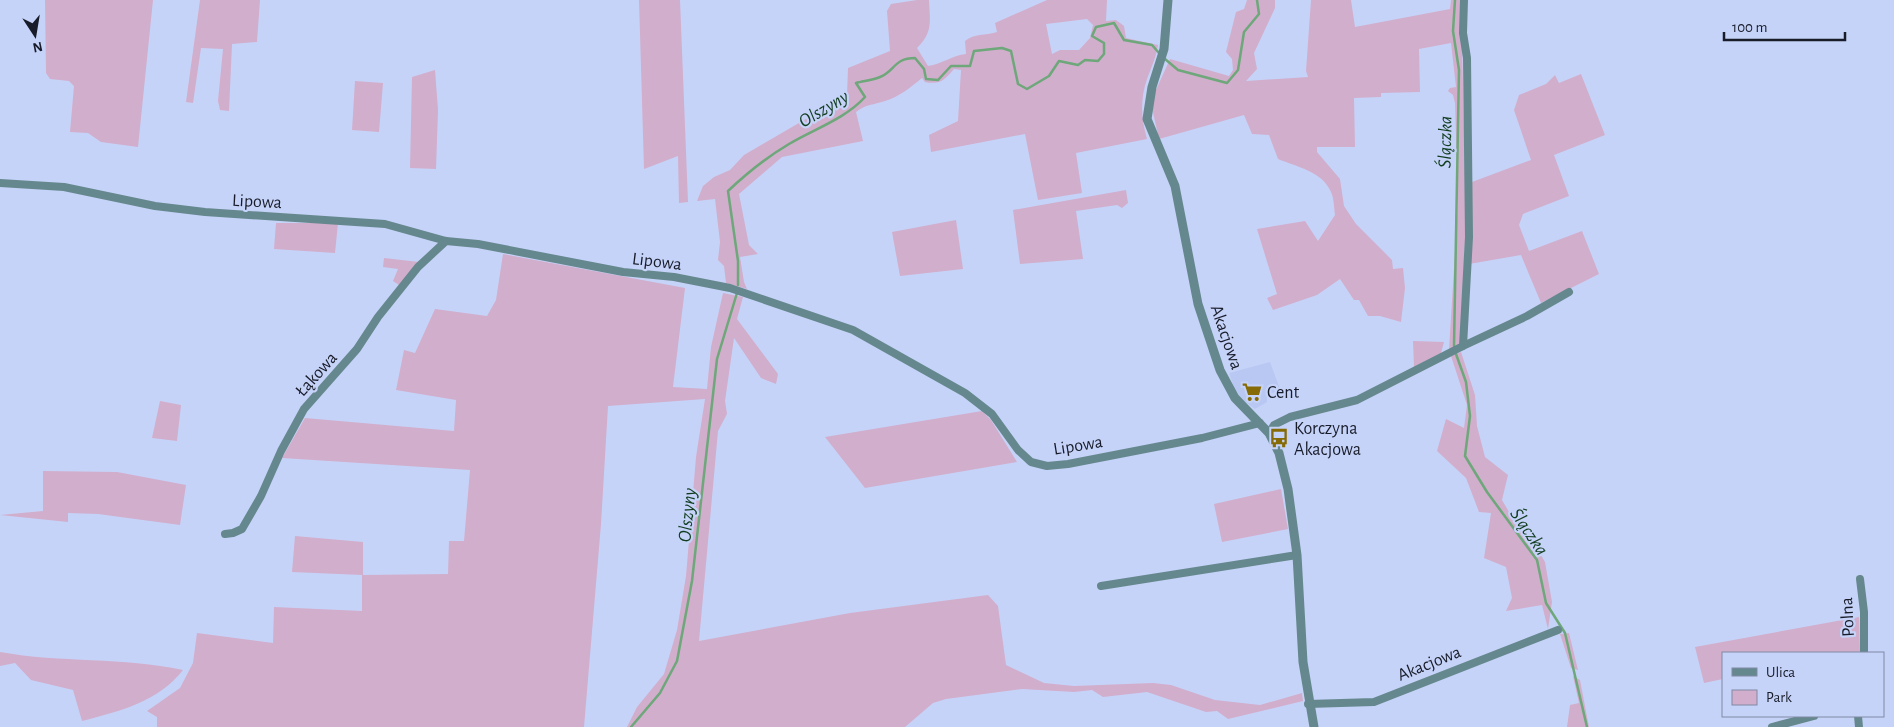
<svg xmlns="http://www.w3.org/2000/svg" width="1894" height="727" font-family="'Alegreya Sans',sans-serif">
  <rect width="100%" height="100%" fill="#c6d3f8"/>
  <path fill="#b9c8f3" d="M 1270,362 L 1280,389 L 1267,396 L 1267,402 L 1255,409 L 1237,396 L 1229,373 Z"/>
  <g fill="#d1aecc" fill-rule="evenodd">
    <path d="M 45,0 L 153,0 L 138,147 L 101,142 L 88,133 L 70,132 L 74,86 L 69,81 L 50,79 L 46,73 Z"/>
    <path d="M 200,0 L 260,0 L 257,42 L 232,44 L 229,111 L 220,110 L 218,101 L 223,49 L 201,48 L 193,103 L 186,102 Z"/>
    <path d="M 639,0 L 680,0 L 688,202 L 679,203 L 678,156 L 644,169 Z"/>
    <path d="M 917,0 L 929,0 C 930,22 933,32 917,48 L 928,66 C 942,64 953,55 966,54 L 965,41 C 975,33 984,36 997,32 L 995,23 L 1047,0 L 1107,0 L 1106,21 L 1116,20 L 1124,26 L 1126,38 L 1158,45 C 1156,58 1151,68 1147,79 C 1140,99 1141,119 1147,139 L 1076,153 L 1082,193 L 1038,200 L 1025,134 L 931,152 L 929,135 L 958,121 L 961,70 L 954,69 C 944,80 941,85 925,82 L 922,78 C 911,87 899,97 885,101 C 873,105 866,104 856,112 L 863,141 L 782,157 L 739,194 L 749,245 L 758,254 L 740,257 L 744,282 L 747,289 L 726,283 L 724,266 L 718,260 L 720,242 L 715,199 L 697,201 L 703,186 L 714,177 L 730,170 L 744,155 L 847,95 L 848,68 L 890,51 L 887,11 L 891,4 ZM 1087,19 L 1093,25 L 1090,38 L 1079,50 L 1060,50 L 1052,54 L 1046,24 Z"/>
    <path d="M 1247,0 L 1275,0 L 1275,8 L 1254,53 L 1257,69 L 1246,81 L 1308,77 L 1306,71 L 1311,0 L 1351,0 L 1355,27 L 1450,9 L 1451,0 L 1461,0 L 1466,216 L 1461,341 L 1458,345 L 1449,350 L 1458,203 L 1455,103 L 1453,95 L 1448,91 L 1450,88 L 1456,87 L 1451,43 L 1419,49 L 1420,92 L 1381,93 L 1381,97 L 1354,98 L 1355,147 L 1317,147 L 1317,152 L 1340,179 L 1344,206 L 1356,224 L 1392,260 L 1393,269 L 1403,268 L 1405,288 L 1401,322 L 1380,316 L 1368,316 L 1359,300 L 1354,300 L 1340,279 L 1317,295 L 1273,310 L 1267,298 L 1277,294 L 1257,229 L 1305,221 L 1318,241 L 1335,215 C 1334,208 1334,198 1331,192 C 1322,171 1297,167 1278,159 L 1269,135 L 1252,134 L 1244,115 L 1159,139 L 1152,108 L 1155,92 L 1170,59 L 1229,76 L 1233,70 L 1232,59 L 1226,52 L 1236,12 L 1244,9 Z"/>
    <path d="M 435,70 L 438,110 L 436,169 L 410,168 L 412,77 Z"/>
    <path d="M 1581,74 L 1605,135 L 1554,155 L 1569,196 L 1523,214 L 1519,225 L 1529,251 L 1582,231 L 1599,274 L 1541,303 L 1521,255 L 1469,264 L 1472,182 L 1531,160 L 1514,110 L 1519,95 L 1546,84 L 1555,75 L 1559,83 Z"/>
    <path d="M 355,81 L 383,83 L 379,132 L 352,130 Z"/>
    <path d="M 1126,190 L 1128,203 L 1122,208 L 1117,205 L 1076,211 L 1083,259 L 1020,264 L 1013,210 Z"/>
    <path d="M 956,220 L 963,269 L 900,276 L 892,232 Z"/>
    <path d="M 276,223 L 338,223 L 335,253 L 274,249 Z"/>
    <path d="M 503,254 L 685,288 L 673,387 L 707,389 L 711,347 L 723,293 L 743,297 L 737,319 L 778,374 L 776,384 L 761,378 L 734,338 L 725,401 L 727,414 L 718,431 L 699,641 L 850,613 L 988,595 L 998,606 L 1006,665 L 1044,683 L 1074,686 L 1153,683 L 1171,685 L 1215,700 L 1260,705 L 1302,693 L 1303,701 L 1228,719 L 1217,711 L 1206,712 L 1147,692 L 1103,697 L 1092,690 L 1074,692 L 1022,689 L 946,699 L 933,703 L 905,727 L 627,727 L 637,707 L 664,674 L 677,630 L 686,576 L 696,457 L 705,399 L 608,406 L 601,524 L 584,727 L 157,727 L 157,717 L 147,711 L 180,688 L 193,663 L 197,633 L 273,643 L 274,607 L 362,611 L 362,575 L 292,572 L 295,536 L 363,542 L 363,575 L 448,574 L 449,541 L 464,541 L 470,470 L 282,458 L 305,418 L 454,431 L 456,400 L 396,390 L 404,350 L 415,353 L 435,309 L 487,316 L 496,300 Z"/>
    <path d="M 384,258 L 419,262 L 399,285 L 393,281 L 398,269 L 383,267 Z"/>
    <path d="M 1413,341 L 1444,342 L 1441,353 L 1414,367 Z"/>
    <path d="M 1461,352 L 1475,395 L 1477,426 L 1485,457 L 1508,475 L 1502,500 L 1519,529 L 1535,545 L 1545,562 L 1552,602 L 1548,629 L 1542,605 L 1506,611 L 1512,598 L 1506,567 L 1484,558 L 1491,513 L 1479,512 L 1466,478 L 1437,451 L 1446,419 L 1464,428 L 1467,405 L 1451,356 Z"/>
    <path d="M 160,401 L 181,405 L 177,441 L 152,438 Z"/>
    <path d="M 982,411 L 991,420 L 1017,462 L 865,488 L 825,437 Z"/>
    <path d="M 43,471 L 117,472 L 186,485 L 180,525 L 98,514 L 68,513 L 68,522 L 0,515 L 43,511 Z"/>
    <path d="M 1281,489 L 1288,529 L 1222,542 L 1214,504 Z"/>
    <path d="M 1859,617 L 1860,653 L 1723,653 L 1723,679 L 1704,683 L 1695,647 Z"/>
    <path d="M 1569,633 L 1578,670 L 1571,668 L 1560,634 Z"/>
    <path d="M 0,652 C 61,663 123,657 183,670 C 158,702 120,711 82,721 L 73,690 L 31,680 L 15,663 L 0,666 Z"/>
    <path d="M 1573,676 L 1580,680 L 1589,727 L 1567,727 L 1570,705 L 1579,703 Z"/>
  </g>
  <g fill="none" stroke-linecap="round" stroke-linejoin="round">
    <g stroke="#6da77a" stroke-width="2.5">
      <path d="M 1165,59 L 1178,70 L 1227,83 L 1238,70 L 1244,32 L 1259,14 L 1257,0"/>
      <path d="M 738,285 L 738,261 L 728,191 C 747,173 767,157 789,144 C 814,129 845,119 865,97 L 856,83 C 863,81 873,80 880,77 C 895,71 894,58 915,58 L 924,69 L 926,79 L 938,80 L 951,66 L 970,66 L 974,51 L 1002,48 L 1011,51 L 1018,84 L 1027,89 L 1049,76 L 1059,61 L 1078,65 L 1085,60 L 1098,61 L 1104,54 L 1104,43 L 1092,36 L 1096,27 L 1114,23 L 1124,40 L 1152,45 L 1159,53"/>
      <path d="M 1454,346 L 1459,70 L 1453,31 L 1455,0"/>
      <path d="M 1456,354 L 1466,382 L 1470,416 L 1465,456 L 1487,492 L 1537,560 L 1546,603 L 1565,633 L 1587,727"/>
      <path d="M 631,727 L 660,693 L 677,661 L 692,581 L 717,359 L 737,293"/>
    </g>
    <g stroke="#65888e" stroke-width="8">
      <path d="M 0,183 L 64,187 L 155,206 L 205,212 L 385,224 L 446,241 L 478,244 L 623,272 L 674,277 L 730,288 L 853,330 L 965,393 L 992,414 L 1018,450 L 1031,462 L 1047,466 L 1068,464 L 1202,438 L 1260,423"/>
      <path d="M 1463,346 L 1527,316 L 1569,292"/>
      <path d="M 1269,433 L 1274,425 L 1290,417 L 1357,400 L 1463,346 L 1469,237 L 1467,58 L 1463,33 L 1464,0"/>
      <path d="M 225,534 L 233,533 L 242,529 L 261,496 L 281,451 L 304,409 L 357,349 L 378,317 L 418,267 L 446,241"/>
      <path d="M 1860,579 L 1864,612 L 1864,653"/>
      <path d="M 1101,586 L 1297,555"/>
      <path d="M 1308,704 L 1374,702 L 1558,630"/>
      <path d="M 1858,716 L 1859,727"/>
      <path d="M 1772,727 L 1814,716"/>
    </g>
    <path stroke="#65888e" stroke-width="9" d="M 1168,0 L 1164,49 L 1152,87 L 1147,119 L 1175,186 L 1198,304 L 1220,370 L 1235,398 L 1269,433 L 1279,453 L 1288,489 L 1297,555 L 1303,662 L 1314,727"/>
  </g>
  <defs>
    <symbol id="supermarket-bare" viewBox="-9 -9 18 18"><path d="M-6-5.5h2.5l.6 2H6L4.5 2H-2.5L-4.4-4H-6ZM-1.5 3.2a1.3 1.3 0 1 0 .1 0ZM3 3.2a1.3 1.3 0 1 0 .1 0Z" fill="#856a05" stroke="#c6d3f8" stroke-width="2.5" paint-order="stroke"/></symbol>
    <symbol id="bus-bare" viewBox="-9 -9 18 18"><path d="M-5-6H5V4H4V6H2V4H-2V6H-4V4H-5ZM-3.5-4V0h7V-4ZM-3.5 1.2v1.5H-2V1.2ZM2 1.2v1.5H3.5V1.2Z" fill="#856a05" stroke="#c6d3f8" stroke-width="2.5" paint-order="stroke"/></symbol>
  </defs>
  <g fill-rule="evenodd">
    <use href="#supermarket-bare" x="1238" y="378" width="28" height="28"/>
    <use href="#bus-bare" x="1265" y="424" width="28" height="28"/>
  </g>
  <g text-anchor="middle" stroke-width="4.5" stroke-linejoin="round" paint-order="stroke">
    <g font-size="18" fill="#181c2a" stroke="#c6d3f8">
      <text transform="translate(257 201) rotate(3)" y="6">Lipowa</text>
      <text transform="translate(657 261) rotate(7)" y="6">Lipowa</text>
      <text transform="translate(1227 337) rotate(71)" y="6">Akacjowa</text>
      <text transform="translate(316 374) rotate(-48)" y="6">Łąkowa</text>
      <text transform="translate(1078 445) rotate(-9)" y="6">Lipowa</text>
      <text transform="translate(1847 617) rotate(-93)" y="6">Polna</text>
      <text transform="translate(1429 663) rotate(-22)" y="6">Akacjowa</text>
    </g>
    <g font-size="18" fill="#181c2a" stroke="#c6d3f8" text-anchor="start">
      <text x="1267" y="398">Cent</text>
      <text x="1294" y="434">Korczyna<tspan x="1294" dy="21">Akacjowa</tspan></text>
    </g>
    <g font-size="19" font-style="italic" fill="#113d1f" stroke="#c6d3f8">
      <text transform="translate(823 108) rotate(-31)" y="7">Olszyny</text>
      <text transform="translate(1444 142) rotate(-89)" y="7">Ślączka</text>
      <text transform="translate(686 515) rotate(-84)" y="7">Olszyny</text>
      <text transform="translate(1530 531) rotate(56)" y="7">Ślączka</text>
    </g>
  </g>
  <rect x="1722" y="652" width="162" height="65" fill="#c6d3f8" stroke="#808aa6"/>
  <rect x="1732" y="668" width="25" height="8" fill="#65888e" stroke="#808aa6"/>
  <text x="1766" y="677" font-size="15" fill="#181c2a">Ulica</text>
  <rect x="1732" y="690" width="25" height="15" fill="#d1aecc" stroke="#808aa6"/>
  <text x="1766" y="702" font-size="15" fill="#181c2a">Park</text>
  <g transform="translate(35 35) rotate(168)" stroke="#c6d3f8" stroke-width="4" paint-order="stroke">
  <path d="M0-4L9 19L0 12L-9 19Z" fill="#181c2a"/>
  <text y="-8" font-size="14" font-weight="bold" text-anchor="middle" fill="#181c2a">N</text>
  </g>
  <path d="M1724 32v8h121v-8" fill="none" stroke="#181c2a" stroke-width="2.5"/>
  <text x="1732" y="32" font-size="15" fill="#181c2a" stroke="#c6d3f8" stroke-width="4" paint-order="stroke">100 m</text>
</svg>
